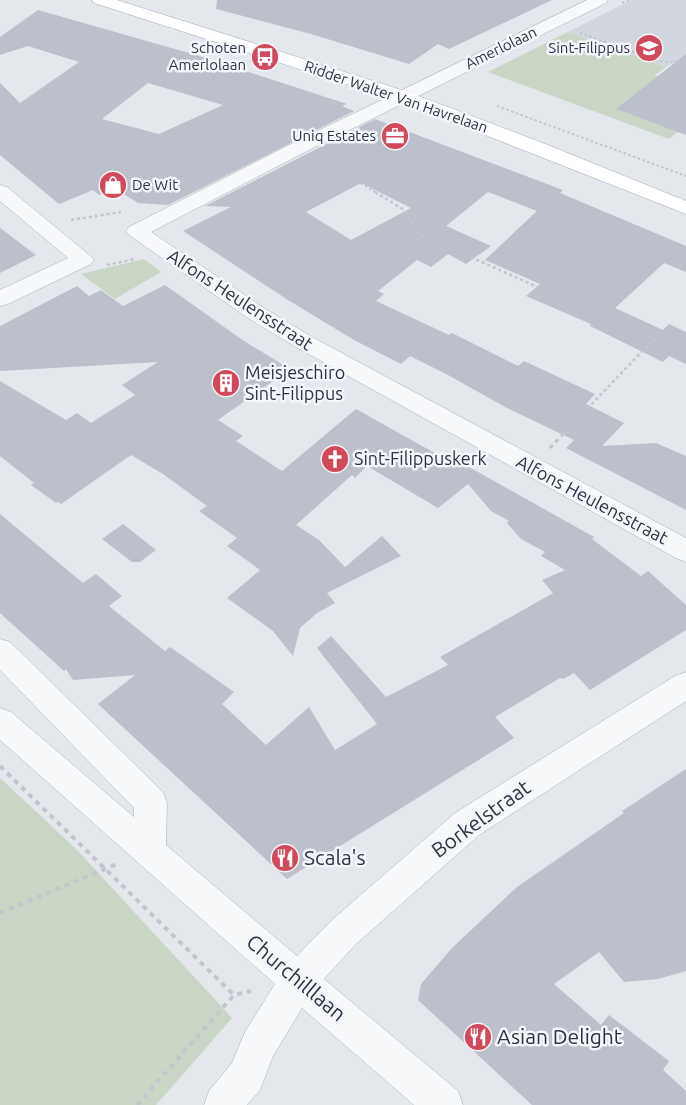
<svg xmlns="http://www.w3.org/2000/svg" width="686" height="1105" font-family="Ubuntu,sans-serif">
  <rect width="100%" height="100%" fill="#e4e7ec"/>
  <path fill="#d2d6de" d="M 631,0 L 686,0 L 686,68 L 672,63 L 666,67 L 568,32 Z"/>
  <g fill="#c9d6c5">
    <path d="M 568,32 L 666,67 L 655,75 L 686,87 L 686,125 L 669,139 L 488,72 Z"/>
    <path d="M 144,259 L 161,272 L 115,299 L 81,274 Z"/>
    <path d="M 0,778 L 76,849 L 232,1018 L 156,1105 L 0,1105 Z"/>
  </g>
  <g fill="#bbc0ca" fill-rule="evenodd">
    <path d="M 217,0 L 552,0 L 449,49 L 438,44 L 409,64 L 311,34 L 216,9 Z"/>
    <path d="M 38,10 L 196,55 L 347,104 L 342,106 L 354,111 L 168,205 L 138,203 L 114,188 L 99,195 L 93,190 L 59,204 L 0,155 L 0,83 L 20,103 L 79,62 L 28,46 L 0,55 L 0,37 ZM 148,83 L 223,105 L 159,134 L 102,119 Z"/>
    <path d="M 686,54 L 686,135 L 616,109 Z"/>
    <path d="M 375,119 L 563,190 L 560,193 L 686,246 L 686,272 L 664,263 L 615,308 L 663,330 L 669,324 L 686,332 L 686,364 L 669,356 L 663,362 L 590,326 L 591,324 L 526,296 L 540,284 L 485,260 L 537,211 L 488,192 L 446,226 L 491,246 L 466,264 L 448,254 L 431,267 L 417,260 L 378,291 L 384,294 L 376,301 L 449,335 L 452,333 L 518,366 L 524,361 L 595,394 L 586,404 L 624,423 L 602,446 L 656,443 L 686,456 L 686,510 L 566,448 L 574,440 L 505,407 L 448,375 L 410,356 L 401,364 L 354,340 L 288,300 L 183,231 L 231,207 L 205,206 ZM 361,183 L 411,208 L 351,240 L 306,212 Z"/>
    <path d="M 0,228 L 36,255 L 0,273 Z"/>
    <path d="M 165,285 L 244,341 L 290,369 L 218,420 L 243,436 L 236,441 L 282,471 L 356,409 L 449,461 L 445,456 L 446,454 L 594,537 L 592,539 L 641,576 L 648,571 L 686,605 L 686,630 L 590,690 L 574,673 L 563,679 L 560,678 L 495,717 L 514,738 L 287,879 L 98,704 L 135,675 L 73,680 L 66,669 L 64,671 L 0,613 L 0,514 L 83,583 L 96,574 L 122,596 L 109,606 L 165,651 L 170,647 L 234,692 L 222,704 L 266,745 L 309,707 L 335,750 L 377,724 L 317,648 L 331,636 L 386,697 L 448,665 L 440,657 L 553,593 L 542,580 L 565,570 L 541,556 L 545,552 L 521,539 L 507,523 L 509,521 L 491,511 L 468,484 L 438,508 L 367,466 L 355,478 L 352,475 L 296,525 L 319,540 L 345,567 L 382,536 L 401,556 L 327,593 L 335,603 L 317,613 L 300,628 L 293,656 L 273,631 L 227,598 L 260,570 L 227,546 L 237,538 L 199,511 L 207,506 L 163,474 L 131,455 L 61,504 L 58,502 L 56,503 L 31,485 L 34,483 L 0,456 L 0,381 L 66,420 L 77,413 L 91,423 L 135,395 L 122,385 L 158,362 L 0,371 L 0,326 L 77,286 L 89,296 L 101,290 L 123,306 Z"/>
    <path d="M 123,524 L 156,550 L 140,562 L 132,562 L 102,539 Z"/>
    <path d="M 686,769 L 686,971 L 658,979 L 624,982 L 599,952 L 554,984 L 601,1025 L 609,1015 L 669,1061 L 663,1070 L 686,1091 L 686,1105 L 532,1105 L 418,1000 L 421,984 L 452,948 L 517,887 L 624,813 L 622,811 Z"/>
  </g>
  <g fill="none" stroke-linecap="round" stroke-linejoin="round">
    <defs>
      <g id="minor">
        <path d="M 587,0 L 608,0 L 606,3 L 307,151 L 151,232 L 264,308 L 312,337 L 686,538 L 686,562 L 676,558 L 296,347 L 248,318 L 129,235 L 126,231 L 129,227 L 293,143 Z"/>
        <path d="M 0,185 L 7,187 L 94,259 L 91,264 L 8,304 L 0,306 L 0,290 L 68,258 L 0,201 Z"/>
        <path d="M 0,639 L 10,642 L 163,792 L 167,803 L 166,845 L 297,956 L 332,920 L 455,813 L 675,676 L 686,672 L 686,701 L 479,835 L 356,944 L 324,979 L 458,1091 L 463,1105 L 414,1105 L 302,1008 L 273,1056 L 260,1090 L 247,1105 L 204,1105 L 209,1091 L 232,1063 L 245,1032 L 275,984 L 0,740 L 0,708 L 11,712 L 134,817 L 134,808 L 0,670 Z"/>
      </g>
      <path id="major" d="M 92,0 L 117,0 L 408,92 L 548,145 L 686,201 L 686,214 L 396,100 L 94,3 Z"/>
    </defs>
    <use href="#minor" stroke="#a9aeb7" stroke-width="1"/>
    <use href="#major" stroke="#a3abb8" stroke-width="1"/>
    <g stroke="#c2c5cb" stroke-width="2" stroke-dasharray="2.5 2.5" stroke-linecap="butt">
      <path d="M 622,3 L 629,0"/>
      <path d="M 580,33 L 659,61 L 686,63"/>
      <path d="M 497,106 L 686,176"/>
      <path d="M 322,160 L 377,193"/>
    </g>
    <g stroke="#c2c5cb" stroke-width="2.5" stroke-dasharray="3 3" stroke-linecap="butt">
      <path d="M 375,192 L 406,211 L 417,233 L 654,339 L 564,433"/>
      <path d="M 71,220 L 121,212"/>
      <path d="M 107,265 L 135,259"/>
      <path d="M 654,339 L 686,354"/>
    </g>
    <path stroke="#c2c5cb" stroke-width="3" stroke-dasharray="4 4" stroke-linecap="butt" d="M 550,448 L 565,432"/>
    <g stroke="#c2c5cb" stroke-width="4" stroke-dasharray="5 5" stroke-linecap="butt">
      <path d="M 0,766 L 234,995"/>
      <path d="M 0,913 L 117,864"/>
      <path d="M 137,1105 L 234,995 L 251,991"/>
    </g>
    <use href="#minor" fill="#f7f8fa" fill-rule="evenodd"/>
    <use href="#major" fill="#fff" fill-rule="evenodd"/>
  </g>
  <defs>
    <symbol id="school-disc" viewBox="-11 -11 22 22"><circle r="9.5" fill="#d1495b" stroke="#f4f6f9"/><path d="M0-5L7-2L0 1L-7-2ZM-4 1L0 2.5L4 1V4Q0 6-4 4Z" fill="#fff"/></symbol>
    <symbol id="bus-disc" viewBox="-11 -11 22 22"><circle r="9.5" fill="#d1495b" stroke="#f4f6f9"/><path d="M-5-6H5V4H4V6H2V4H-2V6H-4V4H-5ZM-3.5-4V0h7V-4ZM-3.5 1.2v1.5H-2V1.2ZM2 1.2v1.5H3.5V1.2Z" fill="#fff"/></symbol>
    <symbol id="office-disc" viewBox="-11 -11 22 22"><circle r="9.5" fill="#d1495b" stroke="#f4f6f9"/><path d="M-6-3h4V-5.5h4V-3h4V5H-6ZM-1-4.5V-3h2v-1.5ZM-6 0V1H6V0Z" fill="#fff"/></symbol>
    <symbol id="shop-disc" viewBox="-11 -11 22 22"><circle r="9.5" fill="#d1495b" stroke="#f4f6f9"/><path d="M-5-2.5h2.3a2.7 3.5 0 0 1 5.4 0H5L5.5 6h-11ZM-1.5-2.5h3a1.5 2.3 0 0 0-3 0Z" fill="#fff"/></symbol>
    <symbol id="building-disc" viewBox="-11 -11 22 22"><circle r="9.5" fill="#d1495b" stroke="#f4f6f9"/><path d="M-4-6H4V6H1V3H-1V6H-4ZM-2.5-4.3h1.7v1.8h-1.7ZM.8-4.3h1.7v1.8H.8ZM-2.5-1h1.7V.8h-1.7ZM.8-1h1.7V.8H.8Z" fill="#fff"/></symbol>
    <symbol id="church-disc" viewBox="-11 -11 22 22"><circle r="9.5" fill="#d1495b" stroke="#f4f6f9"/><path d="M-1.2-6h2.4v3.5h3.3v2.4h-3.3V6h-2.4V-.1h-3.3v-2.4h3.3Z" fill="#fff"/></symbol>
    <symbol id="restaurant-disc" viewBox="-11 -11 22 22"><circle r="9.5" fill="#d1495b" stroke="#f4f6f9"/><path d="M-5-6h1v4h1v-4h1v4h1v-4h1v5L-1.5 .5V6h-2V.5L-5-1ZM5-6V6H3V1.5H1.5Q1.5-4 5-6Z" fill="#fff"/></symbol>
  </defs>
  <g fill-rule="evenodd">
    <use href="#school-disc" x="633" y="32" width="32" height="32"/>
    <use href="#bus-disc" x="249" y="41" width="32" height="32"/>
    <use href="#office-disc" x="379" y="120" width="32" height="32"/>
    <use href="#shop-disc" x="97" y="169" width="32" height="32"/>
    <use href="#building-disc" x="210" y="367" width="32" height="32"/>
    <use href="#church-disc" x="319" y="443" width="32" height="32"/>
    <use href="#restaurant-disc" x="269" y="842" width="32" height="32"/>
    <use href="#restaurant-disc" x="462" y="1021" width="32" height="32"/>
  </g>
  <g text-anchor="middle" stroke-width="5" stroke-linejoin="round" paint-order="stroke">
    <g font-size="15" fill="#2b3445" stroke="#f4f6f9" text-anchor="end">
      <text x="246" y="53">Schoten<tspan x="246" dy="17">Amerlolaan</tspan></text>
      <text x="630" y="53">Sint-Filippus</text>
      <text x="376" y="141">Uniq Estates</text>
      <text x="132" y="190" text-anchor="start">De Wit</text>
    </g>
    <g font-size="15" fill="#2b3445" stroke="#f4f6f9">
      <text transform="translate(501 48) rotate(-26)" y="5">Amerlolaan</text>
      <text transform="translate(396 97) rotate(19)" y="5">Ridder Walter Van Havrelaan</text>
    </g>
    <g font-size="18" fill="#2b3445" stroke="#f4f6f9">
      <text transform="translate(240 300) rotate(33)" y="6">Alfons Heulensstraat</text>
      <text transform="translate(592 500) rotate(28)" y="6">Alfons Heulensstraat</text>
    </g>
    <g font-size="18" fill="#2b3445" stroke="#f4f6f9" text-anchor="start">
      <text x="245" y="379">Meisjeschiro<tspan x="245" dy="21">Sint-Filippus</tspan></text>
      <text x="354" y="465">Sint-Filippuskerk</text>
    </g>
    <g font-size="21" fill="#2b3445" stroke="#f4f6f9">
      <text transform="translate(481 819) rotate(-36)" y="7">Borkelstraat</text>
      <text transform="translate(296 978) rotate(40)" y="7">Churchilllaan</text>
    </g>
    <g font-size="21" fill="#2b3445" stroke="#f4f6f9" text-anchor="start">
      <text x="304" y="865">Scala's</text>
      <text x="497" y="1044">Asian Delight</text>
    </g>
  </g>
</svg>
